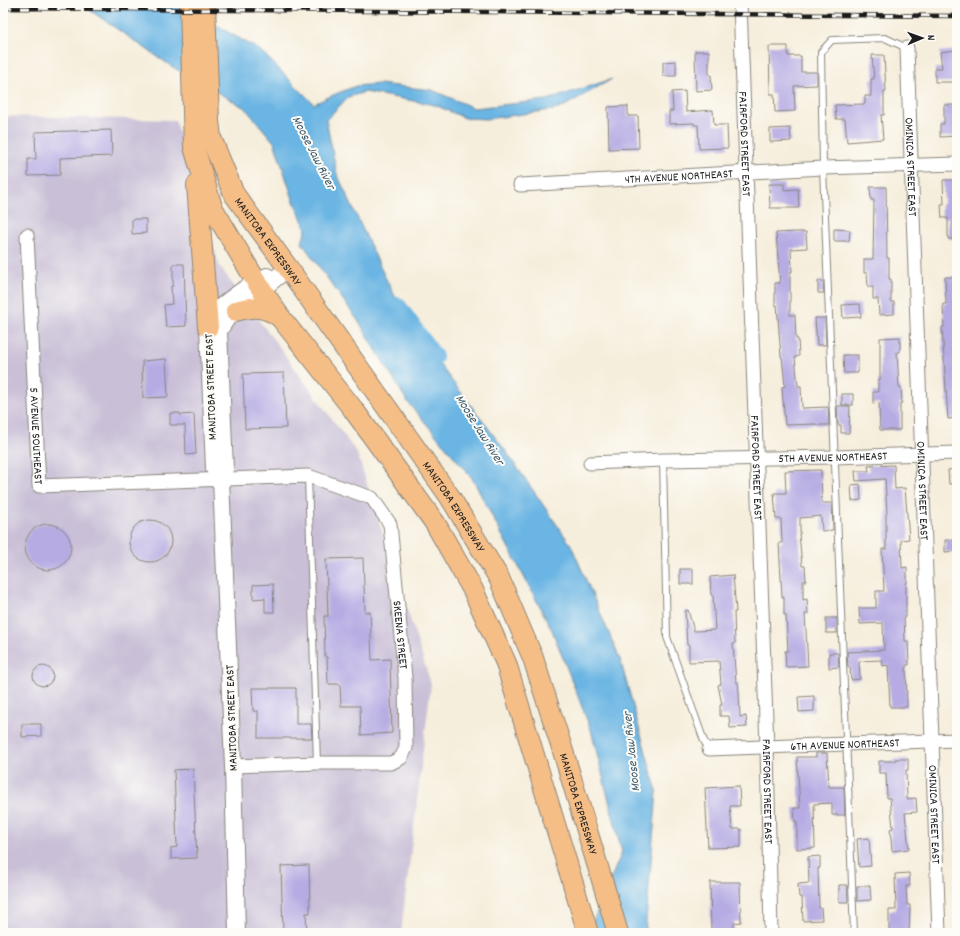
<svg xmlns="http://www.w3.org/2000/svg" width="960" height="936" font-family="Dekko,sans-serif">
  <rect width="100%" height="100%" fill="#fdfcf7"/>
  <filter id="ink" filterUnits="userSpaceOnUse"><feTurbulence type="fractalNoise" baseFrequency=".025" numOctaves="2"/><feDisplacementMap in="SourceGraphic" scale="8" xChannelSelector="R" yChannelSelector="G"/><feConvolveMatrix kernelMatrix="1 2 1 2 8 2 1 2 1" color-interpolation-filters="sRGB"/></filter>
  <filter id="wash" filterUnits="userSpaceOnUse"><feTurbulence type="fractalNoise" baseFrequency=".012" numOctaves="4" result="noise"/><feDisplacementMap in="SourceGraphic" scale="16" xChannelSelector="R" yChannelSelector="G"/><feGaussianBlur stdDeviation="0.9" result="paint"/><feColorMatrix in="noise" values="0 0 0 0 0 0 0 0 0 0 0 0 0 0 0 0 0 1.4 0 .05"/><feComposite in="paint" operator="in"/></filter>
  <g filter="url(#wash)">
    <rect width="100%" height="100%" fill="#f6eedc"/>
    <path fill="#c9bfd7" d="M 3,116 L 175,120 L 220,267 L 357,453 L 431,684 L 401,933 L 3,933 Z"/>
    <path fill="#6bb5e3" stroke="#446880" d="M 87,3 L 181,3 L 228,32 L 260,50 L 314,104 L 333,95 L 356,86 L 379,84 L 432,90 L 474,108 L 547,100 L 612,79 L 559,109 L 487,119 L 465,118 L 435,105 L 365,92 L 348,97 L 326,120 L 337,174 L 387,281 L 413,330 L 505,450 L 571,545 L 620,659 L 657,792 L 645,933 L 588,933 L 622,852 L 591,730 L 552,630 L 472,478 L 407,401 L 359,322 L 302,243 L 306,229 L 293,199 L 274,142 L 245,108 L 171,66 L 91,11 Z"/>
    <g fill="none" stroke-linecap="round" stroke-linejoin="round">
      <path stroke="#6bb5e3" stroke-width="20" d="M 397,307 L 433,357"/>
    </g>
    <g id="blocks">
      <g fill="#b6ace3">
        <path d="M 769,46 L 788,46 L 788,56 L 801,56 L 801,72 L 817,72 L 817,85 L 794,86 L 795,111 L 775,112 L 774,94 L 770,94 Z"/>
        <path d="M 956,50 L 957,82 L 935,82 L 935,68 L 942,68 L 940,52 Z"/>
        <path d="M 695,51 L 709,51 L 709,75 L 711,75 L 712,90 L 696,91 Z"/>
        <path d="M 872,55 L 884,55 L 886,92 L 884,92 L 884,115 L 881,115 L 883,139 L 847,142 L 845,119 L 836,119 L 835,105 L 865,104 L 865,96 L 871,96 L 871,79 L 874,79 Z"/>
        <path d="M 676,61 L 676,76 L 663,76 L 663,62 Z"/>
        <path d="M 685,91 L 686,112 L 713,110 L 714,125 L 727,125 L 728,148 L 699,149 L 698,125 L 694,125 L 694,123 L 669,124 L 669,111 L 673,111 L 672,92 Z"/>
        <path d="M 944,105 L 957,105 L 957,136 L 940,137 L 940,124 L 944,124 Z"/>
        <path d="M 628,106 L 628,116 L 638,116 L 639,148 L 609,149 L 608,107 Z"/>
        <path d="M 790,128 L 791,141 L 770,142 L 770,129 Z"/>
        <path d="M 111,130 L 112,156 L 60,158 L 60,175 L 28,176 L 28,159 L 36,159 L 35,132 Z"/>
        <path d="M 943,180 L 957,180 L 957,239 L 948,239 L 948,218 L 942,218 L 941,204 L 944,204 Z"/>
        <path d="M 769,184 L 784,184 L 784,190 L 798,189 L 799,208 L 770,208 Z"/>
        <path d="M 870,187 L 886,187 L 887,258 L 889,258 L 889,279 L 891,279 L 891,302 L 894,302 L 894,314 L 879,315 L 878,299 L 873,299 L 873,287 L 868,287 L 867,273 L 864,273 L 864,259 L 873,259 L 874,200 L 871,200 Z"/>
        <path d="M 132,219 L 146,219 L 146,233 L 132,234 Z"/>
        <path d="M 834,229 L 850,230 L 849,241 L 834,241 Z"/>
        <path d="M 796,232 L 806,232 L 807,248 L 791,249 L 792,272 L 790,272 L 790,315 L 795,315 L 796,339 L 798,339 L 799,356 L 795,357 L 798,386 L 801,386 L 802,408 L 828,407 L 829,425 L 816,425 L 816,424 L 785,425 L 782,387 L 785,386 L 782,357 L 781,357 L 777,305 L 775,305 L 775,283 L 780,283 L 776,233 Z"/>
        <path d="M 173,264 L 184,264 L 186,326 L 166,327 L 164,305 L 172,304 L 171,286 L 173,286 Z"/>
        <path d="M 945,277 L 957,277 L 957,418 L 948,419 L 943,344 L 942,327 L 944,327 L 943,304 L 946,304 Z"/>
        <path d="M 818,281 L 823,281 L 824,293 L 818,293 Z"/>
        <path d="M 860,304 L 861,317 L 843,318 L 842,305 Z"/>
        <path d="M 815,318 L 825,318 L 826,345 L 817,345 Z"/>
        <path d="M 900,337 L 900,352 L 897,352 L 899,387 L 901,387 L 902,403 L 900,403 L 900,430 L 880,430 L 879,403 L 873,404 L 873,392 L 878,392 L 878,380 L 880,380 L 880,338 Z"/>
        <path d="M 843,355 L 858,355 L 858,373 L 844,373 Z"/>
        <path d="M 166,359 L 168,397 L 143,398 L 142,361 Z"/>
        <path d="M 284,373 L 286,428 L 245,429 L 243,374 Z"/>
        <rect x="842" y="394" width="11" height="11"/>
        <path d="M 837,406 L 850,406 L 849,433 L 841,433 L 841,425 L 838,425 Z"/>
        <path d="M 170,413 L 180,413 L 180,415 L 194,414 L 196,454 L 186,455 L 185,425 L 170,425 Z"/>
        <path d="M 894,465 L 895,489 L 905,488 L 909,539 L 901,540 L 902,568 L 907,567 L 907,583 L 906,583 L 906,616 L 904,616 L 905,641 L 908,641 L 909,665 L 906,665 L 907,707 L 890,707 L 888,665 L 883,666 L 882,660 L 859,661 L 860,679 L 851,680 L 850,667 L 848,667 L 847,652 L 884,650 L 883,623 L 860,624 L 859,608 L 876,608 L 876,591 L 884,591 L 882,549 L 886,549 L 886,514 L 887,513 L 885,479 L 856,481 L 855,471 L 869,471 L 868,466 Z"/>
        <path d="M 957,469 L 957,484 L 949,484 L 948,470 Z"/>
        <path d="M 821,470 L 822,503 L 832,503 L 833,530 L 822,531 L 821,516 L 800,518 L 800,534 L 799,534 L 802,566 L 805,566 L 806,581 L 803,581 L 803,600 L 807,599 L 808,614 L 805,614 L 808,666 L 786,667 L 785,651 L 788,651 L 786,615 L 784,615 L 784,597 L 782,597 L 779,543 L 782,543 L 781,519 L 776,519 L 774,493 L 786,493 L 785,471 Z"/>
        <path d="M 860,484 L 861,500 L 852,501 L 851,485 Z"/>
        <circle cx="150" cy="541" r="21"/>
        <circle cx="48" cy="547" r="23"/>
        <path d="M 945,540 L 957,540 L 957,551 L 945,552 Z"/>
        <path d="M 363,558 L 365,612 L 370,612 L 372,660 L 390,659 L 392,733 L 361,735 L 360,706 L 341,706 L 340,684 L 328,684 L 327,657 L 325,657 L 324,616 L 328,616 L 326,559 Z"/>
        <rect x="680" y="569" width="13" height="15"/>
        <path d="M 733,575 L 736,612 L 734,612 L 735,644 L 733,644 L 736,682 L 738,682 L 739,693 L 740,717 L 746,716 L 747,727 L 730,728 L 729,716 L 720,716 L 720,705 L 722,705 L 718,685 L 721,684 L 719,661 L 689,662 L 689,645 L 687,645 L 685,611 L 688,610 L 694,631 L 715,630 L 713,595 L 711,595 L 710,577 Z"/>
        <path d="M 273,584 L 274,612 L 265,612 L 265,598 L 253,599 L 253,585 Z"/>
        <rect x="826" y="618" width="11" height="15"/>
        <path d="M 829,653 L 838,653 L 839,667 L 829,668 Z"/>
        <circle cx="43" cy="676" r="10"/>
        <path d="M 252,688 L 296,688 L 296,724 L 311,724 L 312,738 L 258,738 L 258,711 L 253,711 Z"/>
        <path d="M 814,696 L 814,711 L 799,712 L 798,697 Z"/>
        <path d="M 22,724 L 41,724 L 41,736 L 22,737 Z"/>
        <path d="M 816,753 L 827,753 L 829,787 L 844,787 L 845,815 L 832,815 L 832,803 L 814,804 L 815,848 L 797,849 L 797,822 L 795,822 L 794,808 L 800,808 L 797,757 L 816,757 Z"/>
        <path d="M 895,759 L 908,759 L 908,770 L 906,770 L 907,799 L 916,798 L 917,812 L 905,813 L 909,849 L 892,851 L 890,829 L 893,828 L 890,798 L 887,798 L 886,773 L 879,773 L 879,761 L 895,761 Z"/>
        <path d="M 193,769 L 197,858 L 171,859 L 171,848 L 177,847 L 174,770 Z"/>
        <path d="M 739,786 L 740,806 L 730,806 L 732,829 L 741,829 L 741,847 L 708,848 L 705,788 Z"/>
        <path d="M 869,838 L 871,866 L 859,867 L 857,839 Z"/>
        <path d="M 820,856 L 820,868 L 818,868 L 819,908 L 821,908 L 822,920 L 803,921 L 802,897 L 799,897 L 798,884 L 809,883 L 808,857 Z"/>
        <path d="M 309,865 L 310,913 L 306,913 L 307,933 L 283,933 L 281,866 Z"/>
        <path d="M 909,873 L 910,886 L 906,886 L 907,905 L 910,905 L 909,933 L 889,933 L 889,910 L 896,910 L 895,874 Z"/>
        <path d="M 710,882 L 740,882 L 741,922 L 734,923 L 734,933 L 711,933 Z"/>
        <path d="M 839,885 L 847,885 L 848,902 L 839,902 Z"/>
        <path d="M 857,886 L 870,886 L 871,900 L 857,901 Z"/>
      </g>
    </g>
  </g>
  <g filter="url(#ink)">
    <use href="#blocks" fill-opacity="0" stroke="#89857c" stroke-width="1"/>
    <g fill="none" stroke-linecap="round" stroke-linejoin="round">
      <defs>
        <g id="service">
          <path d="M 663,460 L 667,637 L 704,741 L 709,749"/>
          <path d="M 308,476 L 317,763"/>
          <path d="M 854,933 L 823,168 L 821,52 L 832,40 L 885,38 L 907,48"/>
        </g>
        <g id="minor">
          <path id="s1" d="M 740,3 L 767,747 L 771,933"/>
          <path id="s2" d="M 907,48 L 939,933"/>
          <path id="s3" d="M 520,185 L 823,168 L 957,164"/>
          <path id="s4" d="M 27,235 L 39,486 L 308,476 L 372,498 L 390,524 L 405,678 L 406,748 L 401,758 L 391,763 L 317,763 L 233,766"/>
          <path id="s5" d="M 590,463 L 663,460 L 835,457 L 957,453"/>
          <path id="s6" d="M 709,749 L 957,740"/>
        </g>
        <g id="tertiary">
          <path d="M 221,479 L 214,469 L 208,327 C 210,323 211,319 213,315 C 223,302 252,283 267,276"/>
          <path d="M 237,933 L 233,766 L 221,479 L 225,469 L 219,331 L 226,320 L 236,311 L 288,268"/>
        </g>
        <g id="primary">
          <path d="M 190,3 L 194,147 L 212,207 L 256,281 L 280,317 L 353,409 L 435,523 L 473,590 L 506,663 L 588,933"/>
          <path id="s7" d="M 205,3 L 209,121 L 211,138 L 234,194 L 288,268 L 450,497 L 499,578 L 533,658 L 562,748 L 618,933"/>
          <path d="M 197,185 L 208,327"/>
          <path d="M 236,311 C 253,306 265,306 280,317"/>
        </g>
      </defs>
      <use href="#service" stroke="#89857c" stroke-width="8"/>
      <use href="#minor" stroke="#89857c" stroke-width="15"/>
      <use href="#tertiary" stroke="#89857c" stroke-width="18"/>
      <use href="#primary" stroke="#89857c" stroke-width="22"/>
      <use href="#service" stroke="#fff" stroke-width="6"/>
      <use href="#minor" stroke="#fff" stroke-width="13"/>
      <use href="#tertiary" stroke="#fff" stroke-width="16"/>
      <use href="#primary" stroke="#f6be87" stroke-width="20"/>
      <defs>
        <path id="rail" d="M 3,8 L 957,16"/>
      </defs>
      <use href="#rail" stroke="#1c1c1c" stroke-width="4.5"/>
      <use href="#rail" stroke="#fdfcf7" stroke-width="3" stroke-dasharray="9" stroke-linecap="butt"/>
    </g>
  </g>
  <g text-anchor="middle" stroke-width="4" stroke-linejoin="round" paint-order="stroke">
    <g font-size="12" fill="#1c1c1c" stroke="#fdfcf7">
      <text dy="4" stroke="none"><textPath href="#s1" startOffset="141">FAIRFORD STREET EAST</textPath></text>
      <text dy="4" stroke="none"><textPath href="#s2" startOffset="119">OMINICA STREET EAST</textPath></text>
      <text dy="4" stroke="none"><textPath href="#s3" startOffset="159">4TH AVENUE NORTHEAST</textPath></text>
      <text dy="4" stroke="none"><textPath href="#s7" startOffset="254">MANITOBA EXPRESSWAY</textPath></text>
      <text transform="translate(210 387) rotate(-92)" y="4">MANITOBA STREET EAST</text>
      <text dy="4" stroke="none"><textPath href="#s4" startOffset="201">5 AVENUE SOUTHEAST</textPath></text>
      <text dy="4" stroke="none"><textPath href="#s5" startOffset="243">5TH AVENUE NORTHEAST</textPath></text>
      <text dy="4" stroke="none"><textPath href="#s1" startOffset="465">FAIRFORD STREET EAST</textPath></text>
      <text dy="4" stroke="none"><textPath href="#s2" startOffset="443">OMINICA STREET EAST</textPath></text>
      <text dy="4" stroke="none"><textPath href="#s7" startOffset="578">MANITOBA EXPRESSWAY</textPath></text>
      <text dy="4" stroke="none"><textPath href="#s4" startOffset="731">SKEENA STREET</textPath></text>
      <text transform="translate(231 718) rotate(-92)" y="4">MANITOBA STREET EAST</text>
      <text dy="4" stroke="none"><textPath href="#s6" startOffset="136">6TH AVENUE NORTHEAST</textPath></text>
      <text dy="4" stroke="none"><textPath href="#s1" startOffset="789">FAIRFORD STREET EAST</textPath></text>
      <text dy="4" stroke="none"><textPath href="#s7" startOffset="902">MANITOBA EXPRESSWAY</textPath></text>
      <text dy="4" stroke="none"><textPath href="#s2" startOffset="767">OMINICA STREET EAST</textPath></text>
    </g>
    <g font-size="13" font-style="italic" fill="#3c596c" stroke="#fdfcf7">
      <text transform="translate(315 152) rotate(63)" y="5">Moose Jaw River</text>
      <text transform="translate(481 429) rotate(58)" y="5">Moose Jaw River</text>
      <text transform="translate(630 752) rotate(-96)" y="5">Moose Jaw River</text>
    </g>
  </g>
  <rect width="960" height="936" fill="none" stroke="#fdfcf7" stroke-width="16"/>
  <g transform="translate(922 38) rotate(88)" stroke="#fdfcf7" stroke-width="3" paint-order="stroke">
  <path d="M0-3L7 15L0 10L-7 15Z" fill="#1c1c1c"/>
  <text y="-6" font-size="11" font-weight="bold" text-anchor="middle" fill="#1c1c1c">N</text>
  </g>
</svg>
